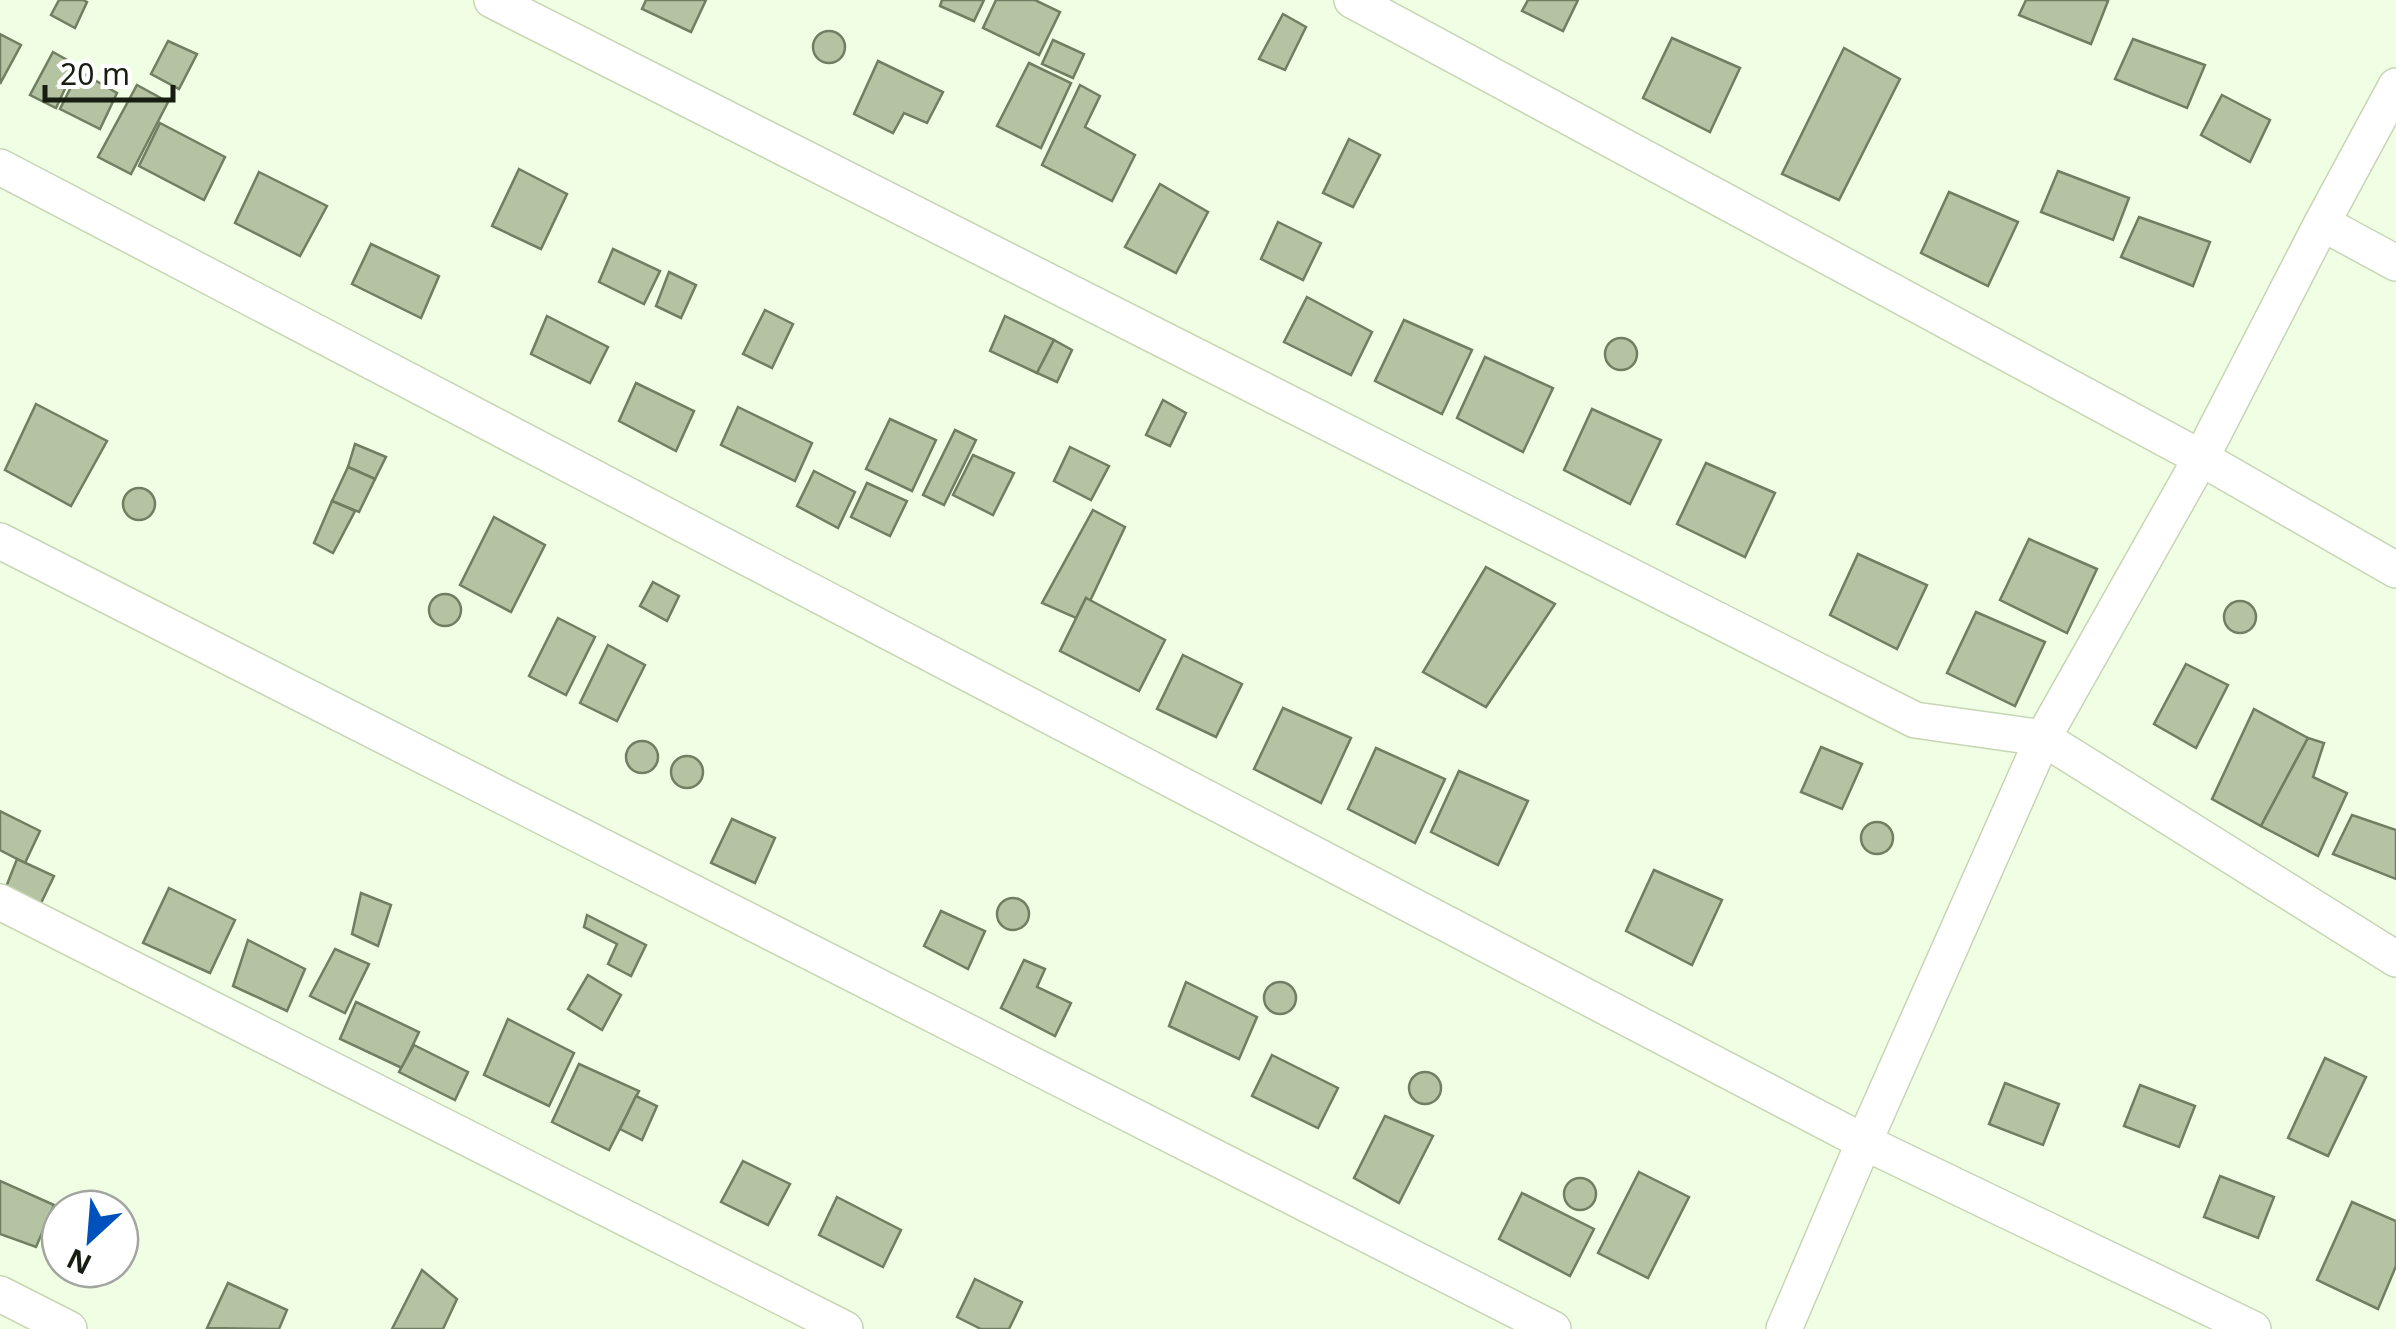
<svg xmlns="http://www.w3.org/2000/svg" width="2396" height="1329" font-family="'Noto Sans',sans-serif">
  <rect width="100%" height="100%" fill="#f0fee3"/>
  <g fill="#b4c4a3" stroke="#707f61" stroke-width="2.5">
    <path d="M 59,0 L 83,0 L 87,2 L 75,28 L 51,15 Z"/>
    <path d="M 646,0 L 706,0 L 691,32 L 642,9 Z"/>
    <path d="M 942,0 L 984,0 L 974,21 L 940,6 Z"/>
    <path d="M 996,0 L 1035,0 L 1060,12 L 1039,55 L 983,28 Z"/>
    <path d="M 1528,0 L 1578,0 L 1563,31 L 1522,11 Z"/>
    <path d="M 2026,0 L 2105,0 L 2108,1 L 2091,44 L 2019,15 Z"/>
    <path d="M 1283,14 L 1306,27 L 1285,70 L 1259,59 Z"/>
    <circle cx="829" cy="47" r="16"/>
    <path d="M 0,34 L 21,45 L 0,84 Z"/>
    <path d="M 1672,38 L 1740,68 L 1710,132 L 1643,98 Z"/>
    <path d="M 2133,39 L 2205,65 L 2187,108 L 2115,79 Z"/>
    <path d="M 1053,40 L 1084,54 L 1073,78 L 1042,64 Z"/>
    <path d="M 168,41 L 197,54 L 179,89 L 151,74 Z"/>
    <path d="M 1844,48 L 1900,79 L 1839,200 L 1782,174 Z"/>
    <path d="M 53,52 L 76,65 L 56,108 L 30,95 Z"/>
    <path d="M 878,61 L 943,92 L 927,123 L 904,113 L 893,133 L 854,114 Z"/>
    <path d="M 1029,63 L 1071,83 L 1041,148 L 997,126 Z"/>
    <path d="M 79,71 L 117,93 L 100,129 L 60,109 Z"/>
    <path d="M 137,85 L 168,102 L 131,174 L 98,157 Z"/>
    <path d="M 1080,85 L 1100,96 L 1085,127 L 1135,155 L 1112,201 L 1042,165 Z"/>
    <path d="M 2222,95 L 2270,120 L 2250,162 L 2201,135 Z"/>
    <path d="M 160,123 L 225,157 L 204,200 L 139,166 Z"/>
    <path d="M 1349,139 L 1380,155 L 1353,207 L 1323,193 Z"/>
    <path d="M 519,169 L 567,194 L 541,249 L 492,226 Z"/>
    <path d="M 2058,171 L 2129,198 L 2113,240 L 2041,212 Z"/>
    <path d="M 259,172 L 327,206 L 300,256 L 235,223 Z"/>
    <path d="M 1160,184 L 1208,212 L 1176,273 L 1125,247 Z"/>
    <path d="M 1949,192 L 2018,222 L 1988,286 L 1921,253 Z"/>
    <path d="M 2139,217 L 2210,242 L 2193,286 L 2121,257 Z"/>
    <path d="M 1278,222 L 1321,243 L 1303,280 L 1261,259 Z"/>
    <path d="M 371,244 L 439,276 L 421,318 L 352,284 Z"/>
    <path d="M 613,249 L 660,271 L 644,304 L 599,282 Z"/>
    <path d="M 669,272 L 696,285 L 681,318 L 656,306 Z"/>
    <path d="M 1307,297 L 1372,332 L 1351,375 L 1284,342 Z"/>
    <path d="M 765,310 L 793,324 L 772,368 L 743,354 Z"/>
    <path d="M 547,316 L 608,347 L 590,383 L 531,354 Z"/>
    <path d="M 1005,316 L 1054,340 L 1037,373 L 990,351 Z"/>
    <path d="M 1404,320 L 1472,350 L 1442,414 L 1375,381 Z"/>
    <circle cx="1621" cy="354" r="16"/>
    <path d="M 1054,340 L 1072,350 L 1057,382 L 1037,373 Z"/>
    <path d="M 1485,357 L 1553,388 L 1523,452 L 1457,418 Z"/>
    <path d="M 636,383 L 694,411 L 676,451 L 619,421 Z"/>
    <path d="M 1163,400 L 1186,413 L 1170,446 L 1146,435 Z"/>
    <path d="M 36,404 L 107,441 L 71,506 L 5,470 Z"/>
    <path d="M 738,407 L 812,443 L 795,481 L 721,445 Z"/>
    <path d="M 1592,409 L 1661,440 L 1630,504 L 1564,470 Z"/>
    <path d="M 890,419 L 936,440 L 912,491 L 866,469 Z"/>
    <path d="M 955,430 L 976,440 L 944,505 L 923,495 Z"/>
    <path d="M 355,444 L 386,457 L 375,479 L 348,467 Z"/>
    <path d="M 1070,447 L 1109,466 L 1091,500 L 1054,481 Z"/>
    <path d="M 973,455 L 1014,473 L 993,515 L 953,495 Z"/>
    <path d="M 1706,463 L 1775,493 L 1745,557 L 1677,524 Z"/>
    <path d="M 348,467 L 375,479 L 359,512 L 332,501 Z"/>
    <path d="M 814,471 L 855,492 L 838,528 L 797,506 Z"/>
    <path d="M 867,483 L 907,501 L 890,536 L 851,517 Z"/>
    <circle cx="139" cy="504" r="16"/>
    <path d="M 332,501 L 355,511 L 333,553 L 314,543 Z"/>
    <path d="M 1093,510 L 1125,527 L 1090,601 L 1086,598 L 1076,618 L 1042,603 Z"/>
    <path d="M 494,517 L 545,545 L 511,612 L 460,585 Z"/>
    <path d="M 2029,539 L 2097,569 L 2067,633 L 2000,600 Z"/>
    <path d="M 1858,554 L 1927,585 L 1897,649 L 1830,615 Z"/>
    <path d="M 1486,567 L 1555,604 L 1486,707 L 1423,672 Z"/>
    <path d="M 653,582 L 679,596 L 667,621 L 640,606 Z"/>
    <circle cx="445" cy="610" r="16"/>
    <path d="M 1086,598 L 1165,640 L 1139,691 L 1060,651 Z"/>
    <circle cx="2240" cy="617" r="16"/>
    <path d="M 1976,612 L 2045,642 L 2015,706 L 1947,673 Z"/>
    <path d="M 558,618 L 595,637 L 566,695 L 529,676 Z"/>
    <path d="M 608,645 L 645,665 L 617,721 L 580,703 Z"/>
    <path d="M 1183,655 L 1242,684 L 1216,737 L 1157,709 Z"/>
    <path d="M 2186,664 L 2228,685 L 2196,748 L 2154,724 Z"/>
    <path d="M 1283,708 L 1351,738 L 1321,803 L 1254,769 Z"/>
    <path d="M 2254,709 L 2308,738 L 2261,826 L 2212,799 Z"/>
    <path d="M 2308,738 L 2324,743 L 2313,777 L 2347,793 L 2318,856 L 2261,826 Z"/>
    <circle cx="642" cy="757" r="16"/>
    <path d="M 1821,747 L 1862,764 L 1842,809 L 1801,792 Z"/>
    <path d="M 1376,748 L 1445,779 L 1415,843 L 1348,809 Z"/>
    <circle cx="687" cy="772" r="16"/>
    <path d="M 1459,771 L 1528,801 L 1498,865 L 1431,832 Z"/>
    <path d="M 0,811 L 40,831 L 25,863 L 0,850 Z"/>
    <path d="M 2352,815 L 2396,830 L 2396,879 L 2333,854 Z"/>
    <path d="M 732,819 L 775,838 L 755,883 L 711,863 Z"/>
    <circle cx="1877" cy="838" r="16"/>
    <path d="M 17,859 L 54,876 L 41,903 L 6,887 Z"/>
    <path d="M 1654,870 L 1722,900 L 1692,965 L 1626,931 Z"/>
    <path d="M 169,888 L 235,920 L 210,973 L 143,943 Z"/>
    <path d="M 361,893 L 391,905 L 378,946 L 352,934 Z"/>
    <circle cx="1013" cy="914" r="16"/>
    <path d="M 941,911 L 985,931 L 968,969 L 924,946 Z"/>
    <path d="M 587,915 L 646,945 L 631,976 L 608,964 L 617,944 L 584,927 Z"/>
    <path d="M 248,940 L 305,969 L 287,1011 L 233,986 Z"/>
    <path d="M 335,949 L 369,964 L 345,1013 L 310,996 Z"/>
    <path d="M 1024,960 L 1045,969 L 1037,987 L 1071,1003 L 1055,1036 L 1001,1008 Z"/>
    <path d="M 588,975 L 621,995 L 602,1030 L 568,1009 Z"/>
    <path d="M 1186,982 L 1257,1017 L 1239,1059 L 1169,1026 Z"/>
    <circle cx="1280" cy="998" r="16"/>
    <path d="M 356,1002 L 419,1032 L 402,1068 L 340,1039 Z"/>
    <path d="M 508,1019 L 574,1053 L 549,1106 L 484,1075 Z"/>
    <path d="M 414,1045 L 468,1072 L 455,1100 L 399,1072 Z"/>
    <path d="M 1272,1055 L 1338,1088 L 1318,1128 L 1252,1096 Z"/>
    <path d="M 2325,1058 L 2366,1077 L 2328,1156 L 2288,1138 Z"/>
    <path d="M 579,1064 L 639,1091 L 609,1150 L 552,1122 Z"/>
    <circle cx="1425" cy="1088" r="16"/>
    <path d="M 2005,1083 L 2059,1104 L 2043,1145 L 1989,1124 Z"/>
    <path d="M 2140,1085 L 2195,1106 L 2179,1147 L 2124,1126 Z"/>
    <path d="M 636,1096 L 657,1106 L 642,1140 L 620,1129 Z"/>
    <path d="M 1385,1116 L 1433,1136 L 1399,1203 L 1354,1178 Z"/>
    <path d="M 743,1161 L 790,1184 L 768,1225 L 721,1202 Z"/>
    <path d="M 1639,1172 L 1689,1197 L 1648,1278 L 1598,1253 Z"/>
    <path d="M 2220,1176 L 2274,1197 L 2258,1238 L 2204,1217 Z"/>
    <circle cx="1580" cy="1194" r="16"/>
    <path d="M 0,1181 L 54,1205 L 36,1247 L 0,1234 Z"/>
    <path d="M 1522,1193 L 1594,1229 L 1570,1276 L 1499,1239 Z"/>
    <path d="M 837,1197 L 901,1230 L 883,1267 L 819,1235 Z"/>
    <path d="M 2352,1202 L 2396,1221 L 2396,1266 L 2378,1309 L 2317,1280 Z"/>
    <path d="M 422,1270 L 457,1299 L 443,1329 L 392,1329 Z"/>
    <path d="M 975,1279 L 1022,1302 L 1009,1329 L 981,1329 L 957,1317 Z"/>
    <path d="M 228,1283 L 287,1310 L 279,1329 L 207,1328 Z"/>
  </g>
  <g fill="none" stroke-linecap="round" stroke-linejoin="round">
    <defs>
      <g id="minor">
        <path d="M 492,0 L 1915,720 L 2043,738 L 2396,959"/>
        <path d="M 1352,0 L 2201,458 L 2396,570"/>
        <path d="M 0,167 L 1864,1142 L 2253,1329"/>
        <path d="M 2322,223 L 2396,263"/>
        <path d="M 0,541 L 1553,1329"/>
        <path d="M 0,902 L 845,1329"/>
        <path d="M 0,1294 L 69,1329"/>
        <path d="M 1784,1329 L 1864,1142 L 2043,738 L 2201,458 L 2322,223 L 2396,86"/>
      </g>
    </defs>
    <use href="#minor" stroke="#c6d6b5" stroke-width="38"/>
    <use href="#minor" stroke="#fff" stroke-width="35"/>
  </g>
  <g transform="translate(90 1239) rotate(206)"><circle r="48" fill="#ffffff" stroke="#a2a5a0" stroke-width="2.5"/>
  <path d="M0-8L18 38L0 25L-18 38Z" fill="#0051bb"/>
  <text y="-15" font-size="28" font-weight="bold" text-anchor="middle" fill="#171d11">N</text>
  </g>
  <path d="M45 85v15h128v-15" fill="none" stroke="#171d11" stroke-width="5"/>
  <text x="60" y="85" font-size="30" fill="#171d11" stroke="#ffffff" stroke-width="8" paint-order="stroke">20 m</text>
</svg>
